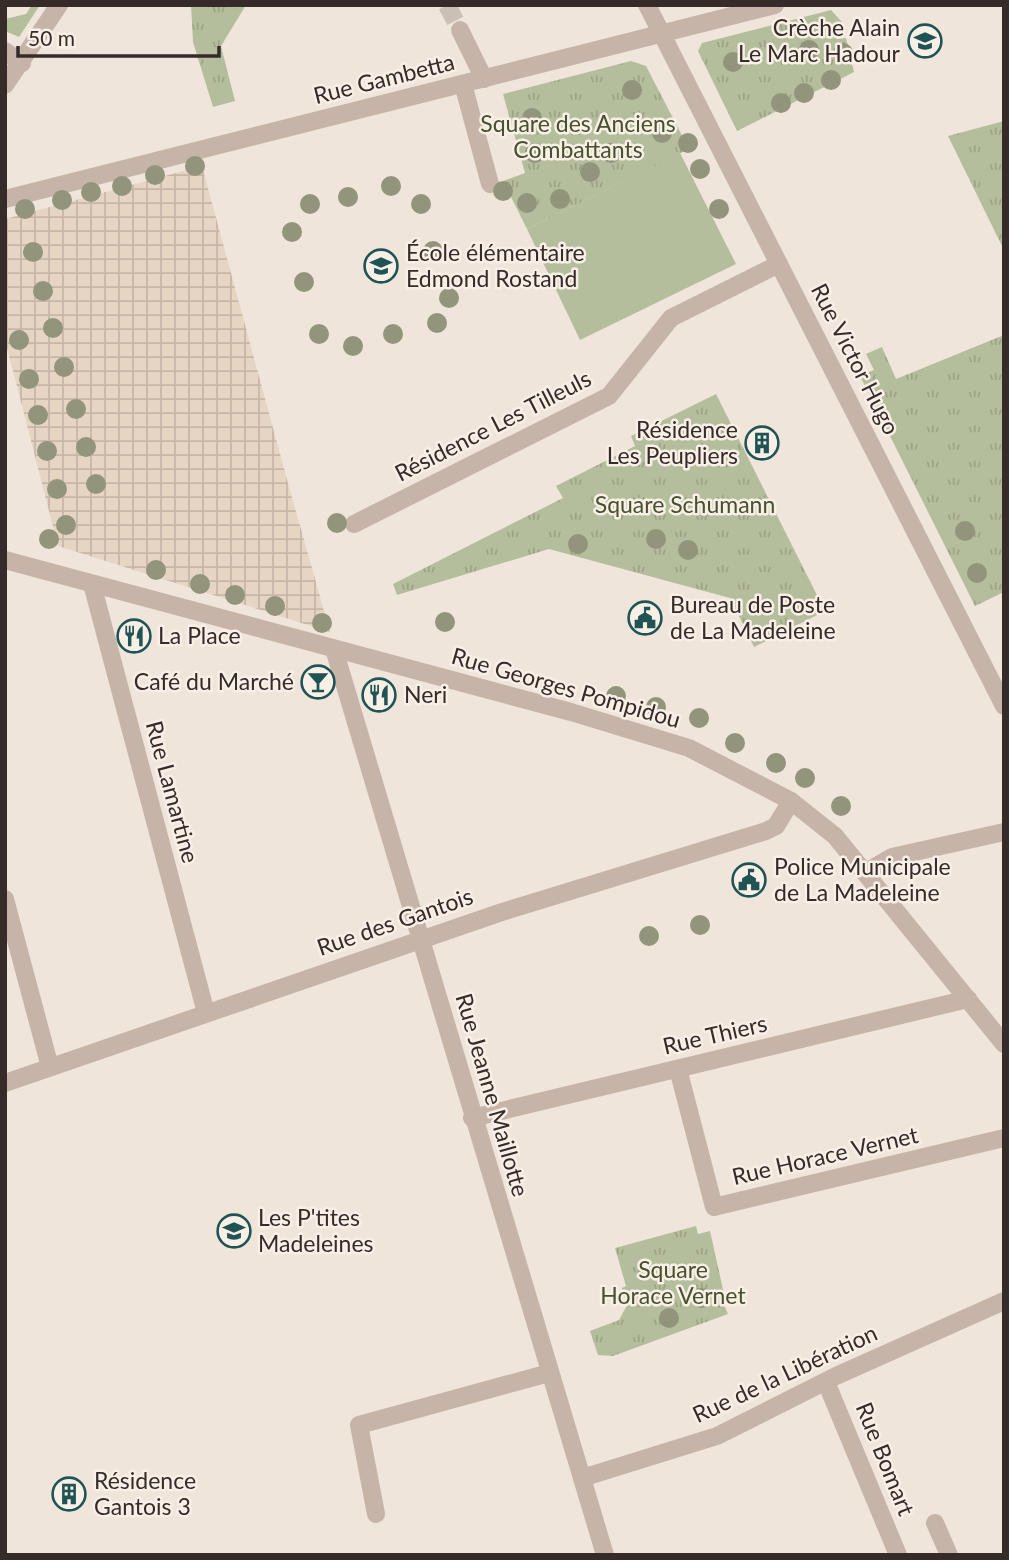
<svg xmlns="http://www.w3.org/2000/svg" width="1009" height="1560" font-family="Lato,sans-serif">
  <defs>
    <pattern id="park-tufts" width="24" height="20" patternUnits="userSpaceOnUse" patternTransform="scale(1.75)"><rect width="24" height="20" fill="#b5be9c"/><path d="M3 7l-1-3M5 7V3M7 7l1-3M15 17l-1-3M17 17v-4M19 17l1-3" fill="none" stroke="#9ca386"/></pattern>
    <pattern id="plaza-grid" width="8" height="8" patternUnits="userSpaceOnUse" patternTransform="scale(1.75)"><rect width="8" height="8" fill="#e7d5c3"/><path d="M0 4h8M4 0v8" fill="none" stroke="#c7b7a8"/></pattern>
  </defs>
  <rect width="100%" height="100%" fill="#f0e5db"/>
  <g fill="#b5be9c">
    <path d="M 32,5 L 40,5 L 19,37 L 5,31 L 5,19 L 26,14 Z"/>
    <path d="M 680,153 L 736,264 L 580,340 L 527,229 Z"/>
  </g>
  <g fill="url(#park-tufts)">
    <path d="M 191,5 L 246,5 L 221,46 L 235,101 L 213,107 L 193,42 Z"/>
    <path d="M 831,10 L 842,22 L 834,25 L 837,39 L 846,38 L 854,72 L 737,131 L 698,51 L 702,43 Z"/>
    <path d="M 631,61 L 646,66 L 689,149 L 527,229 L 503,181 L 525,173 L 503,94 Z"/>
    <path d="M 1004,121 L 1004,245 L 1002,246 L 948,136 Z"/>
    <path d="M 1004,335 L 1004,592 L 975,606 L 860,376 L 874,370 L 866,354 L 882,347 L 896,379 Z"/>
    <path d="M 716,394 L 825,611 L 754,647 L 730,598 L 549,549 L 397,595 L 393,584 L 563,498 L 556,486 L 635,446 L 631,436 Z"/>
    <path d="M 696,1226 L 698,1234 L 710,1231 L 724,1294 L 722,1300 L 728,1314 L 613,1356 L 598,1355 L 590,1331 L 619,1320 L 627,1305 L 622,1288 L 626,1286 L 615,1248 Z"/>
  </g>
  <path fill="url(#plaza-grid)" d="M 202,166 L 286,476 L 330,632 L 58,546 L 5,340 L 5,219 Z"/>
  <g fill="none" stroke-linecap="round" stroke-linejoin="round">
    <path stroke="#cbc0b7" stroke-width="18" stroke-dasharray="18 9" stroke-linecap="butt" d="M 447,5 L 460,30"/>
    <g stroke="#c7b4a8" stroke-width="18">
      <path d="M 647,5 L 1004,706"/>
      <path d="M 460,30 L 484,79"/>
      <path d="M 5,51 L 22,63"/>
      <path d="M 463,84 L 490,184"/>
      <path d="M 5,85 L 59,5"/>
      <path d="M 5,199 L 775,5"/>
      <path d="M 354,524 L 609,396 L 671,318 L 779,264"/>
      <path d="M 5,560 L 571,712 L 689,748 L 791,801 L 835,836 L 1004,1044"/>
      <path d="M 92,584 L 206,1013"/>
      <path d="M 334,649 L 605,1555"/>
      <path d="M 866,872 L 892,857 L 1004,832"/>
      <path d="M 5,899 L 50,1067"/>
      <path d="M 678,1069 L 714,1207 L 1004,1138"/>
      <path d="M 5,1083 L 502,912 L 766,831 L 776,826 L 791,801"/>
      <path d="M 472,1118 L 968,999"/>
      <path d="M 826,1382 L 898,1555"/>
      <path d="M 582,1478 L 717,1436 L 836,1376 L 1004,1301"/>
      <path d="M 376,1514 L 359,1425 L 549,1373"/>
      <path d="M 935,1523 L 949,1555"/>
    </g>
  </g>
  <g fill="#92947b">
    <circle cx="809" cy="50" r="10"/>
    <circle cx="843" cy="53" r="10"/>
    <circle cx="733" cy="62" r="10"/>
    <circle cx="831" cy="80" r="10"/>
    <circle cx="632" cy="90" r="10"/>
    <circle cx="804" cy="93" r="10"/>
    <circle cx="781" cy="103" r="10"/>
    <circle cx="532" cy="118" r="10"/>
    <circle cx="662" cy="133" r="10"/>
    <circle cx="688" cy="143" r="10"/>
    <circle cx="535" cy="153" r="10"/>
    <circle cx="611" cy="153" r="10"/>
    <circle cx="195" cy="166" r="10"/>
    <circle cx="700" cy="169" r="10"/>
    <circle cx="590" cy="172" r="10"/>
    <circle cx="155" cy="175" r="10"/>
    <circle cx="122" cy="186" r="10"/>
    <circle cx="391" cy="186" r="10"/>
    <circle cx="503" cy="191" r="10"/>
    <circle cx="91" cy="192" r="10"/>
    <circle cx="348" cy="197" r="10"/>
    <circle cx="560" cy="199" r="10"/>
    <circle cx="62" cy="200" r="10"/>
    <circle cx="527" cy="203" r="10"/>
    <circle cx="310" cy="204" r="10"/>
    <circle cx="421" cy="204" r="10"/>
    <circle cx="25" cy="209" r="10"/>
    <circle cx="719" cy="209" r="10"/>
    <circle cx="292" cy="232" r="10"/>
    <circle cx="433" cy="251" r="10"/>
    <circle cx="33" cy="252" r="10"/>
    <circle cx="304" cy="282" r="10"/>
    <circle cx="43" cy="291" r="10"/>
    <circle cx="449" cy="298" r="10"/>
    <circle cx="437" cy="323" r="10"/>
    <circle cx="53" cy="328" r="10"/>
    <circle cx="319" cy="334" r="10"/>
    <circle cx="393" cy="334" r="10"/>
    <circle cx="19" cy="340" r="10"/>
    <circle cx="353" cy="346" r="10"/>
    <circle cx="64" cy="367" r="10"/>
    <circle cx="29" cy="379" r="10"/>
    <circle cx="76" cy="409" r="10"/>
    <circle cx="38" cy="415" r="10"/>
    <circle cx="86" cy="447" r="10"/>
    <circle cx="47" cy="451" r="10"/>
    <circle cx="96" cy="484" r="10"/>
    <circle cx="57" cy="489" r="10"/>
    <circle cx="337" cy="523" r="10"/>
    <circle cx="66" cy="525" r="10"/>
    <circle cx="965" cy="531" r="10"/>
    <circle cx="49" cy="539" r="10"/>
    <circle cx="656" cy="539" r="10"/>
    <circle cx="578" cy="544" r="10"/>
    <circle cx="688" cy="550" r="10"/>
    <circle cx="156" cy="570" r="10"/>
    <circle cx="977" cy="573" r="10"/>
    <circle cx="200" cy="584" r="10"/>
    <circle cx="235" cy="595" r="10"/>
    <circle cx="275" cy="606" r="10"/>
    <circle cx="445" cy="622" r="10"/>
    <circle cx="322" cy="623" r="10"/>
    <circle cx="616" cy="696" r="10"/>
    <circle cx="656" cy="707" r="10"/>
    <circle cx="699" cy="718" r="10"/>
    <circle cx="735" cy="743" r="10"/>
    <circle cx="776" cy="763" r="10"/>
    <circle cx="805" cy="778" r="10"/>
    <circle cx="841" cy="806" r="10"/>
    <circle cx="700" cy="925" r="10"/>
    <circle cx="649" cy="936" r="10"/>
    <circle cx="701" cy="1298" r="10"/>
    <circle cx="669" cy="1318" r="10"/>
  </g>
  <defs>
    <symbol id="school-ring" viewBox="-11 -11 22 22"><circle r="9.5" fill="#f8efe7" stroke="#205353" stroke-width="1.5"/><path d="M0-5L7-2L0 1L-7-2ZM-4 1L0 2.5L4 1V4Q0 6-4 4Z" fill="#205353"/></symbol>
    <symbol id="building-ring" viewBox="-11 -11 22 22"><circle r="9.5" fill="#f8efe7" stroke="#205353" stroke-width="1.5"/><path d="M-4-6H4V6H1V3H-1V6H-4ZM-2.5-4.3h1.7v1.8h-1.7ZM.8-4.3h1.7v1.8H.8ZM-2.5-1h1.7V.8h-1.7ZM.8-1h1.7V.8H.8Z" fill="#205353"/></symbol>
    <symbol id="civic-ring" viewBox="-11 -11 22 22"><circle r="9.5" fill="#f8efe7" stroke="#205353" stroke-width="1.5"/><path d="M-.6-6.5H3V-4.5H.6V-3L4-1V1h2V6H-6V1h2V-1L-.6-3ZM-1.2 2.5V6h2.4V2.5Z" fill="#205353"/></symbol>
    <symbol id="restaurant-ring" viewBox="-11 -11 22 22"><circle r="9.5" fill="#f8efe7" stroke="#205353" stroke-width="1.5"/><path d="M-5-6h1v4h1v-4h1v4h1v-4h1v5L-1.5 .5V6h-2V.5L-5-1ZM5-6V6H3V1.5H1.5Q1.5-4 5-6Z" fill="#205353"/></symbol>
    <symbol id="bar-ring" viewBox="-11 -11 22 22"><circle r="9.5" fill="#f8efe7" stroke="#205353" stroke-width="1.5"/><path d="M-6-5H6L.8 .8V4.5H3.5V6h-7V4.5H-.8V.8Z" fill="#205353"/></symbol>
  </defs>
  <g fill-rule="evenodd">
    <use href="#school-ring" x="906" y="22" width="38" height="38"/>
    <use href="#school-ring" x="362" y="247" width="38" height="38"/>
    <use href="#building-ring" x="743" y="424" width="38" height="38"/>
    <use href="#civic-ring" x="626" y="599" width="38" height="38"/>
    <use href="#restaurant-ring" x="115" y="617" width="38" height="38"/>
    <use href="#bar-ring" x="299" y="663" width="38" height="38"/>
    <use href="#restaurant-ring" x="360" y="676" width="38" height="38"/>
    <use href="#civic-ring" x="730" y="861" width="38" height="38"/>
    <use href="#school-ring" x="215" y="1212" width="38" height="38"/>
    <use href="#building-ring" x="50" y="1475" width="38" height="38"/>
  </g>
  <g text-anchor="middle" stroke-width="5" stroke-linejoin="round" paint-order="stroke">
    <g font-size="23" fill="#352b28" stroke="#f8efe7" text-anchor="start">
      <text x="900" y="36" text-anchor="end">Crèche Alain<tspan x="900" dy="26">Le Marc Hadour</tspan></text>
      <text x="406" y="261">École élémentaire<tspan x="406" dy="26">Edmond Rostand</tspan></text>
      <text x="738" y="438" text-anchor="end">Résidence<tspan x="738" dy="26">Les Peupliers</tspan></text>
      <text x="670" y="613">Bureau de Poste<tspan x="670" dy="26">de La Madeleine</tspan></text>
      <text x="158" y="644">La Place</text>
      <text x="294" y="690" text-anchor="end">Café du Marché</text>
      <text x="404" y="703">Neri</text>
      <text x="774" y="875">Police Municipale<tspan x="774" dy="26">de La Madeleine</tspan></text>
      <text x="258" y="1226">Les P'tites<tspan x="258" dy="26">Madeleines</tspan></text>
      <text x="94" y="1489">Résidence<tspan x="94" dy="26">Gantois 3</tspan></text>
    </g>
    <g font-size="23" fill="#352b28" stroke="#f8efe7">
      <text transform="translate(384 79) rotate(-14)" y="8">Rue Gambetta</text>
      <text transform="translate(855 359) rotate(63)" y="8">Rue Victor Hugo</text>
      <text transform="translate(493 426) rotate(-27)" y="8">Résidence Les Tilleuls</text>
      <text transform="translate(566 688) rotate(16)" y="8">Rue Georges Pompidou</text>
      <text transform="translate(172 792) rotate(75)" y="8">Rue Lamartine</text>
      <text transform="translate(395 922) rotate(-19)" y="8">Rue des Gantois</text>
      <text transform="translate(715 1035) rotate(-13)" y="8">Rue Thiers</text>
      <text transform="translate(492 1095) rotate(74)" y="8">Rue Jeanne Maillotte</text>
      <text transform="translate(825 1156) rotate(-13)" y="8">Rue Horace Vernet</text>
      <text transform="translate(785 1374) rotate(-25)" y="8">Rue de la Libération</text>
      <text transform="translate(885 1459) rotate(68)" y="8">Rue Bomart</text>
    </g>
    <g font-size="23" fill="#46512d" stroke="#f8efe7">
      <text x="578" y="132">Square des Anciens<tspan x="578" dy="26">Combattants</tspan></text>
      <text x="685" y="513">Square Schumann</text>
      <text x="673" y="1278">Square<tspan x="673" dy="26">Horace Vernet</tspan></text>
    </g>
  </g>
  <rect width="1009" height="1560" fill="none" stroke="#352b28" stroke-width="14"/>
  <path d="M18 46v10h201v-10" fill="none" stroke="#352b28" stroke-width="3.5"/>
  <text x="28" y="46" font-size="21" fill="#352b28" stroke="#f8efe7" stroke-width="5" paint-order="stroke">50 m</text>
</svg>
